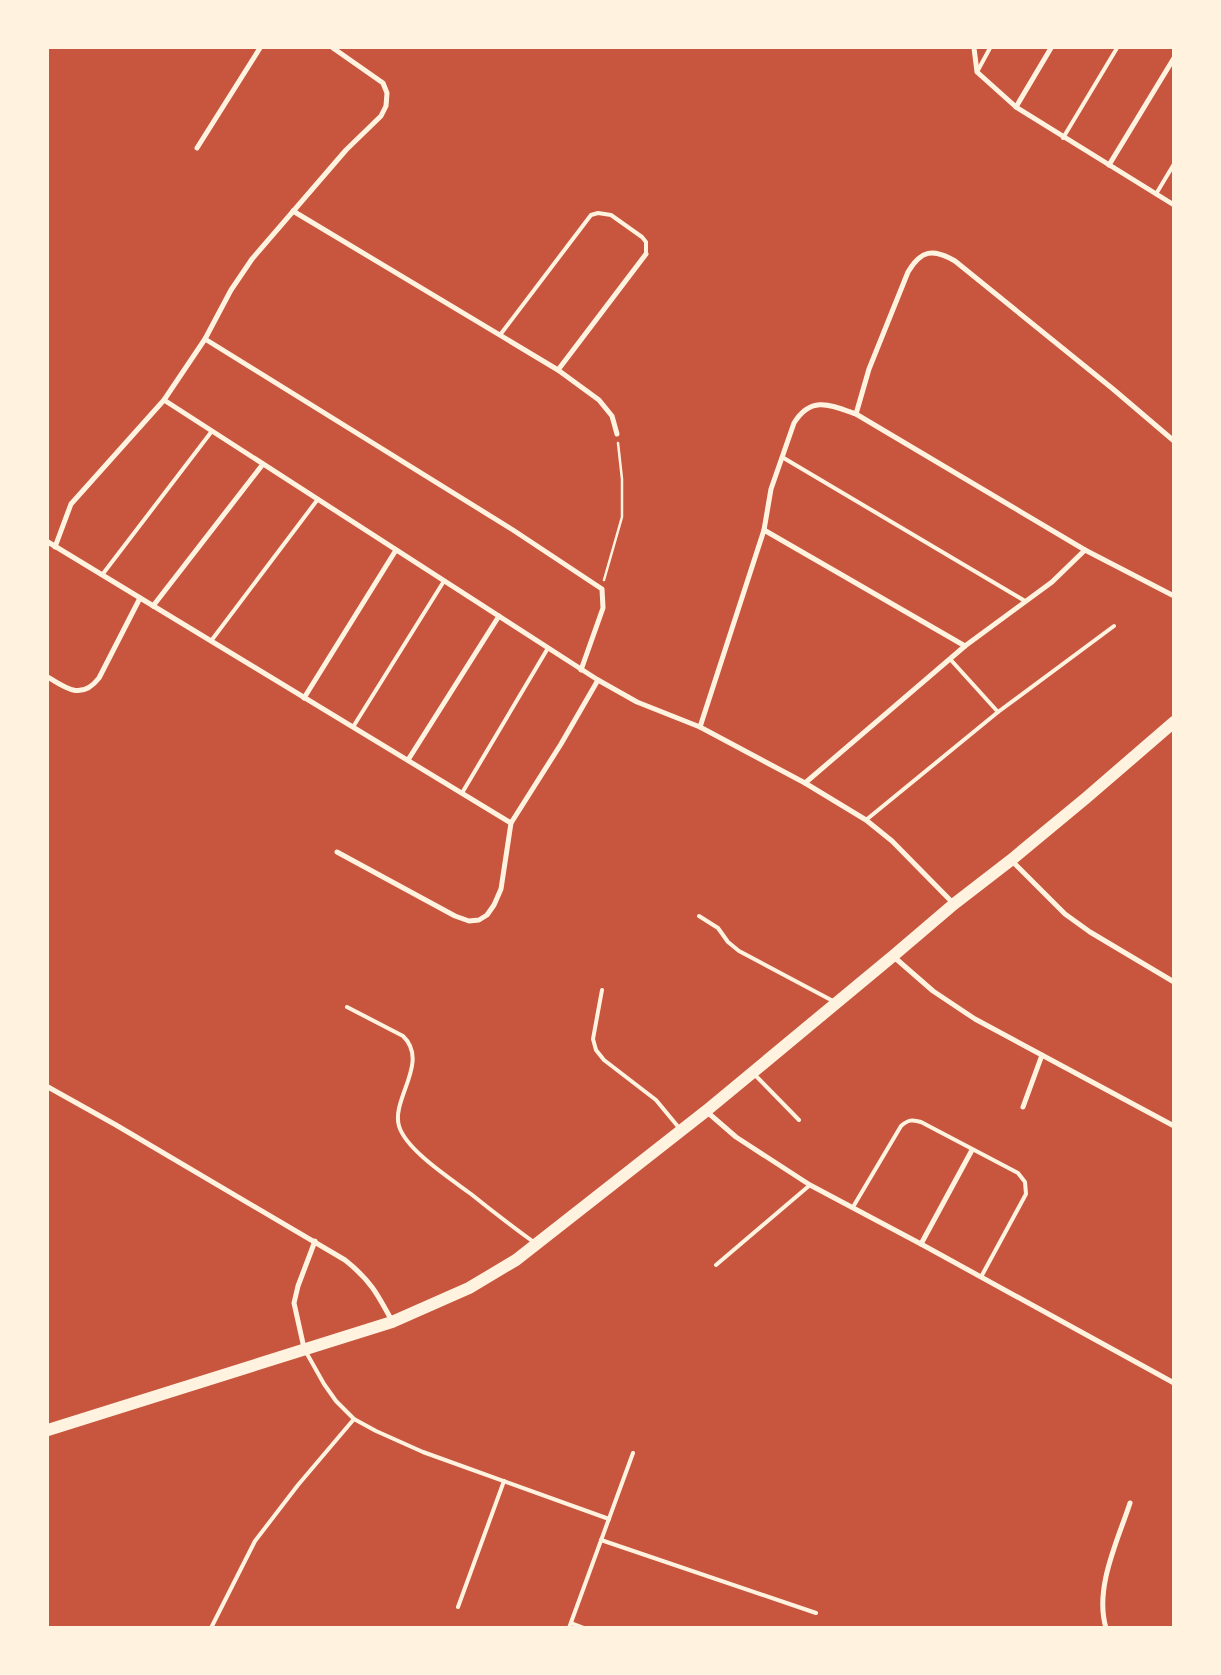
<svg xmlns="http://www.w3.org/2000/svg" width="1221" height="1675" font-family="'Fira Sans',sans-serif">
  <rect width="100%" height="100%" fill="#c8553d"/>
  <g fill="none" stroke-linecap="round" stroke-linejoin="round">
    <path stroke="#fff3e0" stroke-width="2.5" d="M 604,580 L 622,517 L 622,479 L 618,443"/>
    <g stroke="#fff3e0" stroke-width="4">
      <path d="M 977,72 L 990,48"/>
      <path d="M 1063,138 L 1117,48"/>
      <path d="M 1156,194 L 1174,164"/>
      <path d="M 500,335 L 591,215 L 598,213 L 611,215 L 642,237 L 646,242 L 646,254"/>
      <path d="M 782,457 L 1025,601"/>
      <path d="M 102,575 L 212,431"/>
      <path d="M 211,641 L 318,499"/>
      <path d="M 950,659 L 998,712"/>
      <path d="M 353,727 L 444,581"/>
      <path d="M 462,793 L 548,648"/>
      <path d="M 866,820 L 998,712 L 1114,626"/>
      <path d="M 699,916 L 718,928 L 728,942 L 739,951 L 833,1001"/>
      <path d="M 602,990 L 593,1039 L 596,1050 L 604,1060 L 656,1100 L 680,1129"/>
      <path d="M 347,1007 L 403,1036 C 430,1062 391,1099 399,1126 C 406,1150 451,1179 471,1194 C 492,1211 513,1227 535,1243"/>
      <path d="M 754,1074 L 799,1120"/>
      <path d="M 853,1207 L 901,1126 C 908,1120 912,1119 921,1122 L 1018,1173 L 1025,1182 L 1026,1194 L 981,1277"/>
      <path d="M 716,1265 L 810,1185"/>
      <path d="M 306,1352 L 324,1384 L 336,1401 L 354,1419 L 376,1431 L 423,1452 L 609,1519"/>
      <path d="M 601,1540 L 816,1613"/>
      <path d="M 458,1607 L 504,1481"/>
      <path d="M 571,1623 L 584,1628"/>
      <path d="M 211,1628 L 255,1541 L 298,1485 L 354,1419"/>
      <path d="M 569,1628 L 633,1453"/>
    </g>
    <g stroke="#fff3e0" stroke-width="5">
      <path d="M 974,48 L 977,72 L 1016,107 L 1174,205"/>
      <path d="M 1016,107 L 1051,48"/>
      <path d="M 197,148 L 260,48"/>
      <path d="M 1109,165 L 1174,58"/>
      <path d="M 293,211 L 558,370 L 599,400 L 612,416 L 617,434"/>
      <path d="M 205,339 L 513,530 L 602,589 L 603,608 L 581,670"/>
      <path d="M 558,370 L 646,254"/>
      <path d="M 164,400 L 598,680 L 637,702 L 700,727 L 805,783 L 866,820 L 892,841 L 953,903"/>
      <path d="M 856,414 L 869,369 L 908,272 C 921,250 933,248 955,261 L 1113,389 L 1174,441"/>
      <path d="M 764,530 L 965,646"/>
      <path d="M 48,542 L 511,823"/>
      <path d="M 55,547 L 71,504 L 164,400 L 205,339 L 231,290 L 252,259 L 346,150 L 381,116 L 386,106 L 387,93 L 383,83 L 333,48"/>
      <path d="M 153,606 L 263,464"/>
      <path d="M 48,677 C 67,689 82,700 99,678 L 140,598"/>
      <path d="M 304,698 L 396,550"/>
      <path d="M 700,727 L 764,530 L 771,489 L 794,423 C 811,395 831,405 856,414 L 1085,550 L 1174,596"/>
      <path d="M 408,760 L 499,616"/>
      <path d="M 805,783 L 965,646 L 1052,582 L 1085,550"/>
      <path d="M 337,852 L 455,916 L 469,921 L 479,920 L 487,915 L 494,905 L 501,889 L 511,823 L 561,744 L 598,680"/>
      <path d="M 1011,860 L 1065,914 L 1090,932 L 1174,982"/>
      <path d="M 894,957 L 933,991 L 975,1019 L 1174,1126"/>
      <path d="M 48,1087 L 116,1125 L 345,1260 C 370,1280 377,1293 392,1321"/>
      <path d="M 1023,1107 L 1042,1055"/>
      <path d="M 706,1111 L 736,1137 L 810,1185 L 921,1244 L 1174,1383"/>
      <path d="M 921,1244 L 972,1150"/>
      <path d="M 304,1348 L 294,1303 L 298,1286 L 315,1241"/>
      <path d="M 1106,1628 C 1094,1588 1118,1540 1130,1503"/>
    </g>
    <path stroke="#fff3e0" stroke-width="12" d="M 48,1430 L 392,1322 L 469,1288 L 516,1260 L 706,1111 L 893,956 L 954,904 L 1011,860 L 1086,798 L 1174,722"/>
  </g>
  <rect width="1221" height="1675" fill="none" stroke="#fff3e0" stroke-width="98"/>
</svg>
